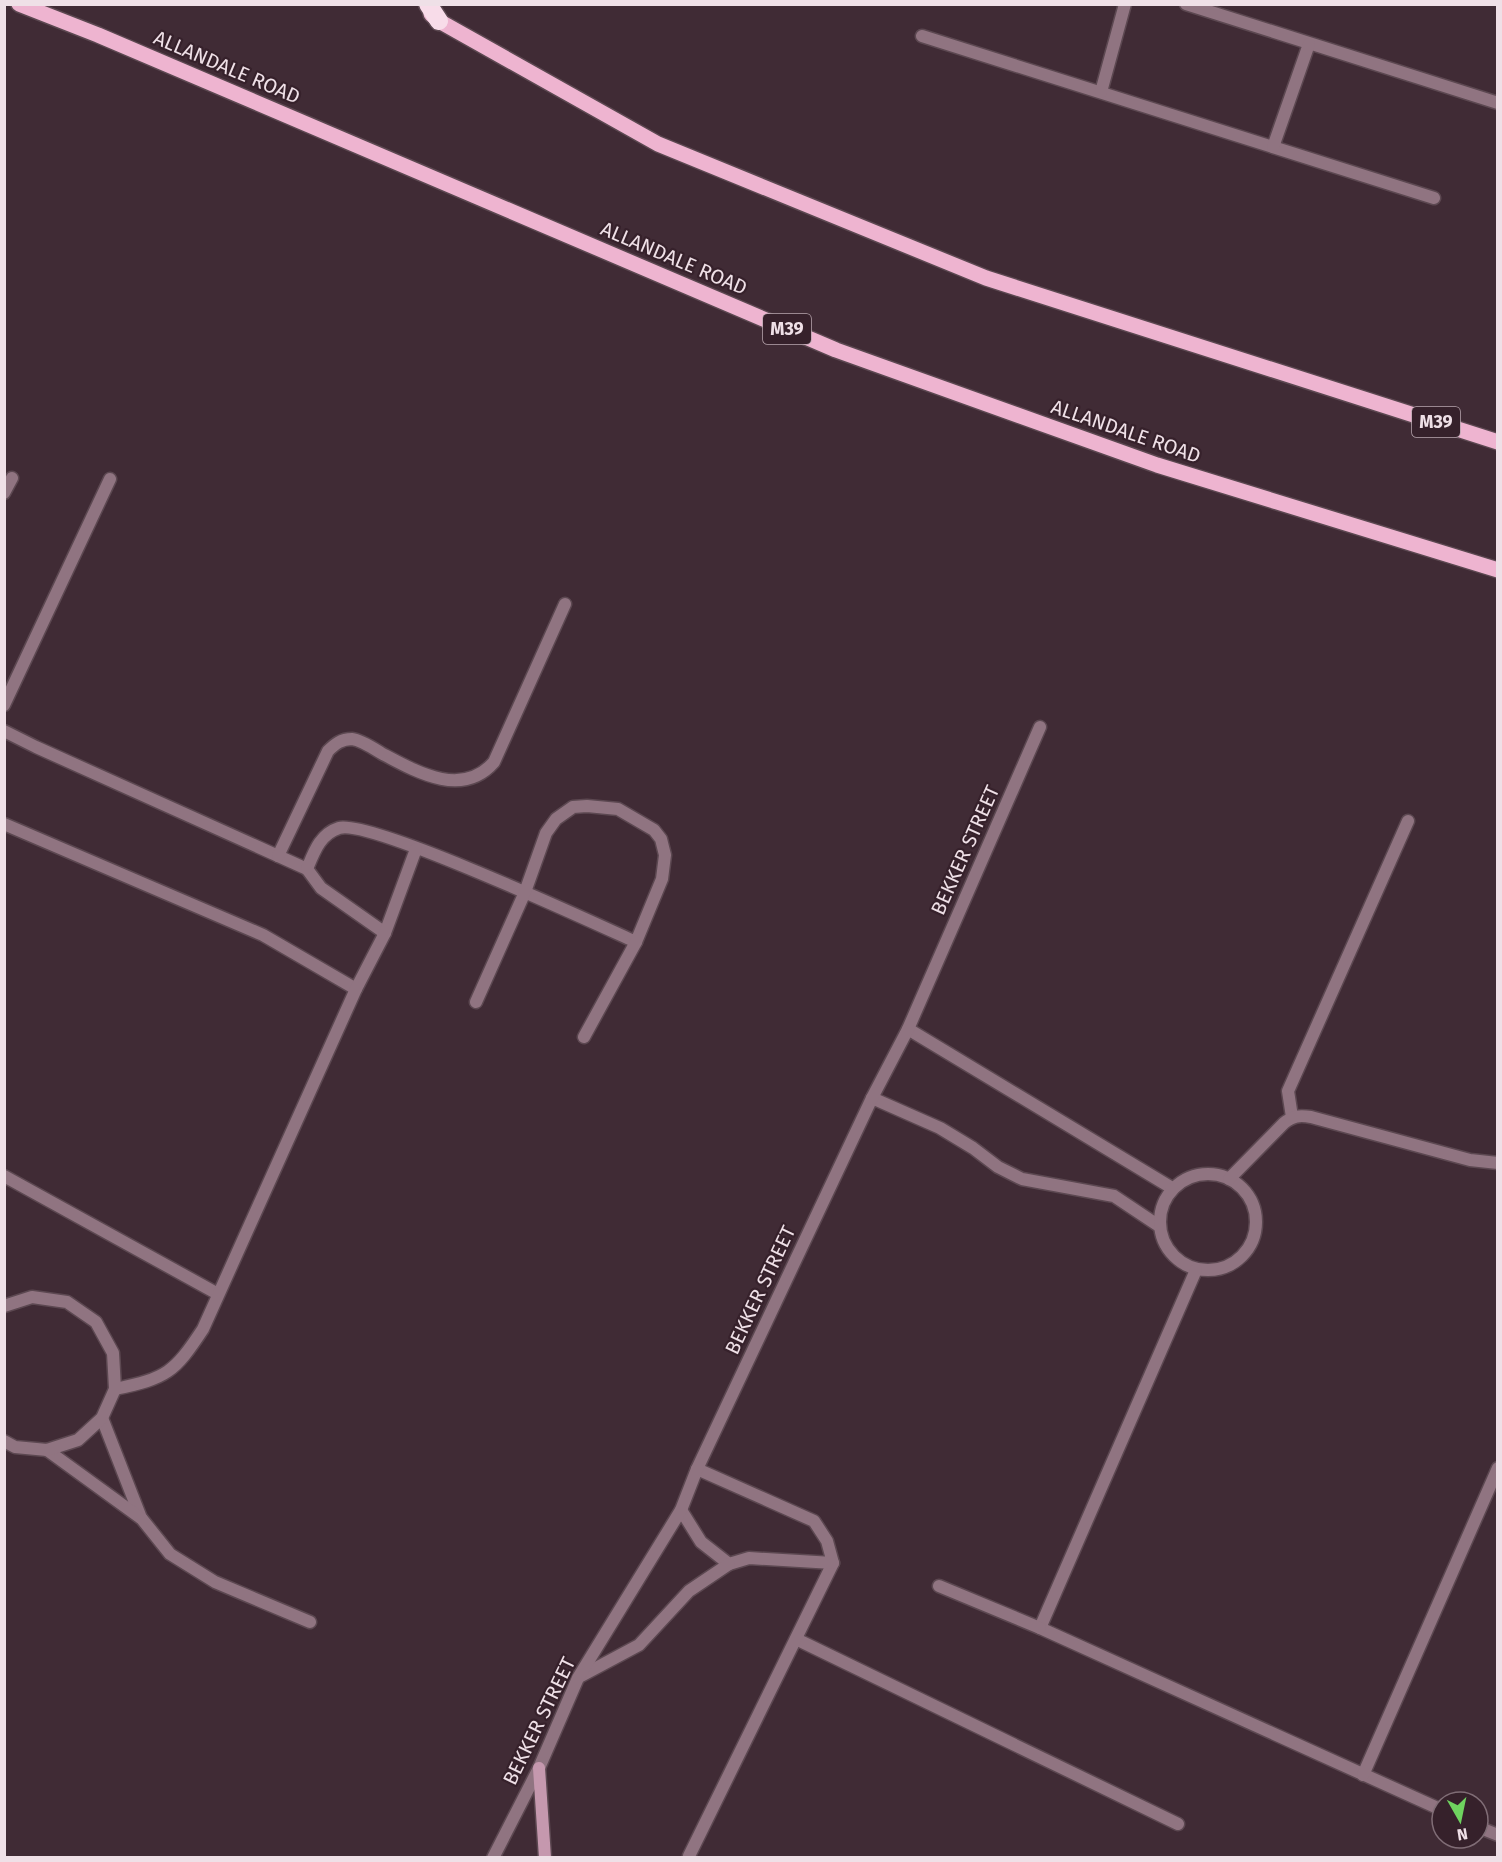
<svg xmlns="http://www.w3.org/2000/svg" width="1502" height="1862" font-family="'Fira Sans',sans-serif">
  <rect width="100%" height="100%" fill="#402b35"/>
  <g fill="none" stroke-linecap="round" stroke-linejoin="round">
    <defs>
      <g id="lane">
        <path d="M 1186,4 L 1498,103"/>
        <path d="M 922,36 L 1434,198"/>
        <path d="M 1101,92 L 1125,4"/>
        <path d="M 1273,147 L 1309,44"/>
        <path d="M 4,493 L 12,478"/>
        <path d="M 4,705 L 110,479"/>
        <path d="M 4,731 L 36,747 L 307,869"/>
        <path d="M 4,824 L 263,935 L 356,989"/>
        <path d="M 278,856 L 328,751 C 335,744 341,739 352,739 C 361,740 373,748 381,753 C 415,771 462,799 494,762 L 565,604"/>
        <path d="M 385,933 L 321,888 L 307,869 C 314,852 320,834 339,828 C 370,819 594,923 636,942"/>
        <path d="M 476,1002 L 525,892 L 546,833 L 556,819 L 573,807 L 587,806 L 618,809 L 654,830 L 661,839 L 665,855 L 662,879 L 636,942 L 584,1037"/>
        <path d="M 908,1029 L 1172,1188"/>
        <path d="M 872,1098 L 940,1128 L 973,1148 L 998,1167 L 1022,1179 L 1114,1196 L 1159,1226"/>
        <path d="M 1292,1117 L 1288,1091 L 1408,821"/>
        <circle cx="1208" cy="1222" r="48"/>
        <path d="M 4,1176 L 218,1294"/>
        <path d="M 1229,1179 L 1284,1123 C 1293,1116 1299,1115 1311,1117 L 1470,1160 L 1498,1163"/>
        <path d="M 1196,1270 L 1040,1628 L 1442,1810"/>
        <path d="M 115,1389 C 167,1378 174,1373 203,1329 L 356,989 L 385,933 L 416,849"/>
        <path d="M 102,1418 L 141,1518"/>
        <path d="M 47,1450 L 142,1519 L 170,1554 L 215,1582 L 310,1622"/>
        <path d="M 939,1586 L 1040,1628"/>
        <path d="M 796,1639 L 1178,1824"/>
        <path d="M 1363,1775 L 1498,1468"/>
        <path d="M 1478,1827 L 1498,1835"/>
        <path d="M 689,1856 L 833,1563"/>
      </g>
      <g id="street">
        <path d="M 4,1306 L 32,1297 L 67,1302 L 96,1322 L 113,1353 L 115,1389 L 102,1418 L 78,1440 L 47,1450 L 15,1447 L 4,1441"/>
        <path d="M 681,1510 L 701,1542 L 729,1564 L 749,1558 L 833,1563 L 827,1541 L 814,1521 L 697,1469"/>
        <path d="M 581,1676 L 639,1645 L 689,1591 L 729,1564"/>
        <path d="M 493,1858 L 539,1768 L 578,1678 L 681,1510 L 697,1469 L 872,1098 L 908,1029 L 1040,727"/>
      </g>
      <path id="secondary" d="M 539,1768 L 545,1858"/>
      <g id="primary">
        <path d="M 19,4 L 98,35 L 836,350 L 1157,465 L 1498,570"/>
        <path d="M 431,14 L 439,21 L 658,144 L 986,278 L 1498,442"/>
      </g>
      <path id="highway" d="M 428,4 L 439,21"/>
    </defs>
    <use href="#lane" stroke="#5c4851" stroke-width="15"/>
    <use href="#street" stroke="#5c4851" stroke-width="15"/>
    <use href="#secondary" stroke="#5c4851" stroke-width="15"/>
    <use href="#primary" stroke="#5c4851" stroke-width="18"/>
    <use href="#highway" stroke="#5c4851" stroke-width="21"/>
    <use href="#lane" stroke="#907481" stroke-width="12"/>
    <use href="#street" stroke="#907481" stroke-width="12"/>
    <use href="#secondary" stroke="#c598ae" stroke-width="12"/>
    <use href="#primary" stroke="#eeb4d0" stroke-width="15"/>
    <use href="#highway" stroke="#f8dce9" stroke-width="18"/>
  </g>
  <g text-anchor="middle" stroke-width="4.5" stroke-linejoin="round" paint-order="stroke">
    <g fill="#36212b" stroke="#b8a7af" stroke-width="1.5">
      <rect x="763" y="314" width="48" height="30" rx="4.5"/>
      <rect x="1412" y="407" width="48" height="30" rx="4.5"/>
    </g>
    <g font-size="18" font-weight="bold" fill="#efe0e7">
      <text x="787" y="335">M39</text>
      <text x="1436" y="428">M39</text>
    </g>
    <g font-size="20" fill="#efe0e7" stroke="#36212b">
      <text transform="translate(227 67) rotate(23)" y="7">ALLANDALE ROAD</text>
      <text transform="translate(674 258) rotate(23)" y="7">ALLANDALE ROAD</text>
      <text transform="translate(1126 431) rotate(19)" y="7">ALLANDALE ROAD</text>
      <text transform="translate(965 850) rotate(-66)" y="7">BEKKER STREET</text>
      <text transform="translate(760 1290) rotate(-65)" y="7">BEKKER STREET</text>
      <text transform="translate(539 1721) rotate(-64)" y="7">BEKKER STREET</text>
    </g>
  </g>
  <rect width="1502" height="1862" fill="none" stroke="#efe0e7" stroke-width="12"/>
  <g transform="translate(1460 1820) rotate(171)"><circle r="28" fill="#36212b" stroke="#806d76" stroke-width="1.5"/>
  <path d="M0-4.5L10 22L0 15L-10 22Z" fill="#6fd35f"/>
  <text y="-9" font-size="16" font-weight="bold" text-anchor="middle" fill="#efe0e7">N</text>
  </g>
</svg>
